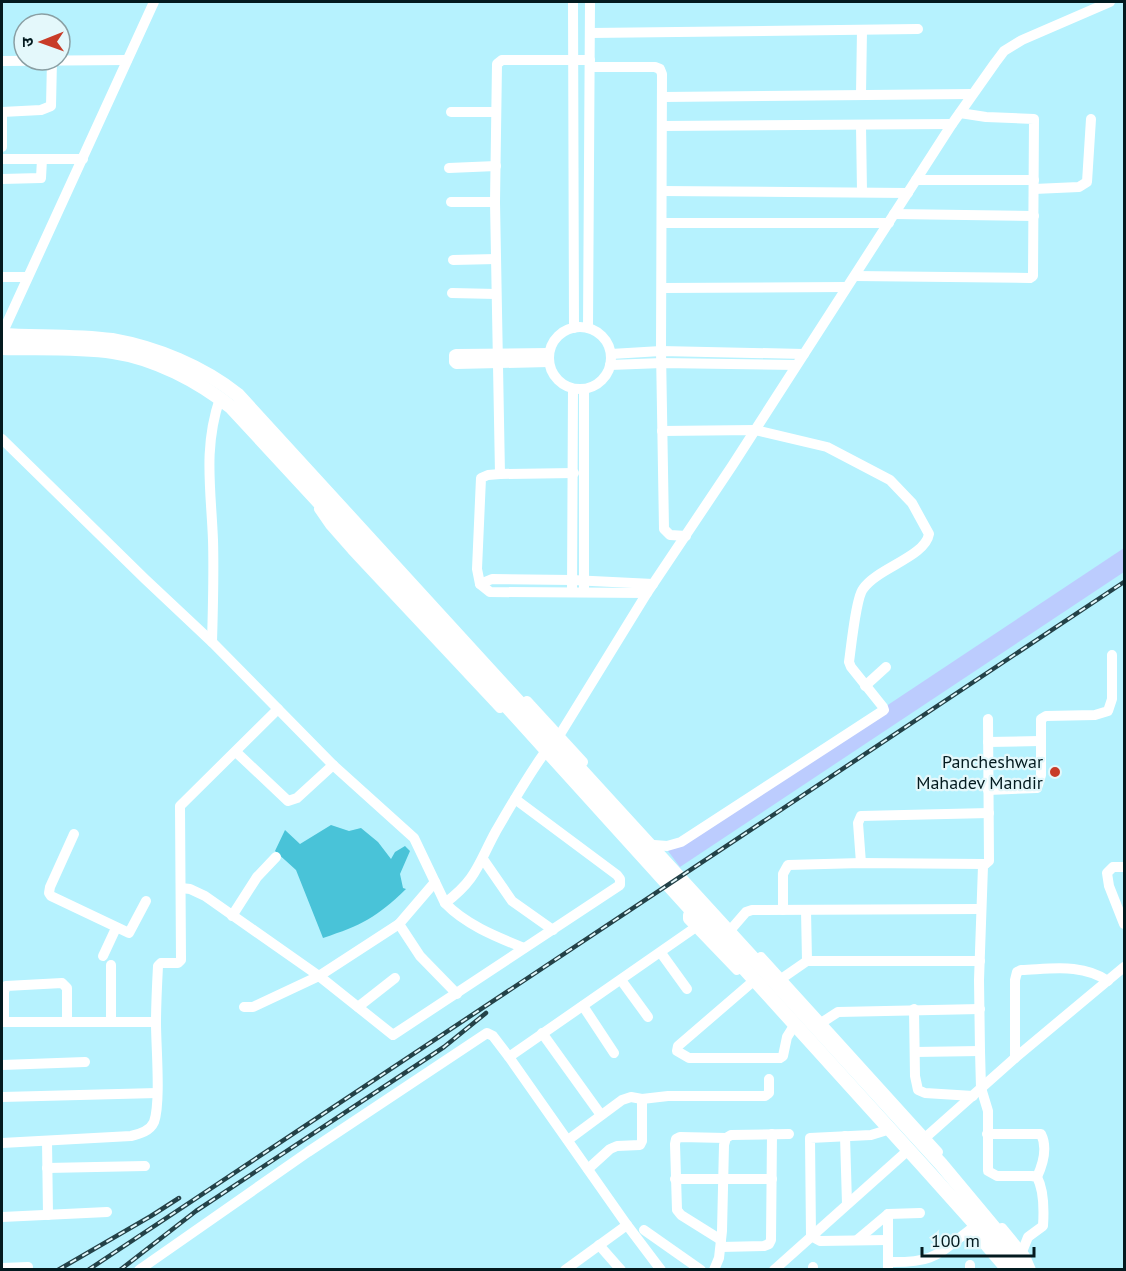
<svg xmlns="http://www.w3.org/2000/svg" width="1126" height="1271" font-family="'PT Sans','Noto Sans Devanagari',sans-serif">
  <rect width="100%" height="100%" fill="#b6f2fe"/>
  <path fill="#bcccfe" d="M 1124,548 L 1124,572 L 680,867 L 668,851 Z"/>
  <path fill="#49c3d8" d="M 331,825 L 349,831 L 361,828 L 378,842 L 391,859 L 395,852 L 405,846 L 410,851 L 400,874 L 403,888 L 406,889 C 376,918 362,925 323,938 L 296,870 L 275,851 L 285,830 L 300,844 Z"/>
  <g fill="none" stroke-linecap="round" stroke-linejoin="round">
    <g stroke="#fff" stroke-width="10">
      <path d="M 573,2 L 574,328"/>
      <path d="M 590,33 L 918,29"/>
      <path d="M 2,61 L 127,60"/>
      <path d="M 590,67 L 655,67 L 660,69 L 662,74 L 661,351 L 664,529 L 670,535 L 686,536"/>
      <path d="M 861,94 L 862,30"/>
      <path d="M 663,97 L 972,94"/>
      <path d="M 2,112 L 41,110 L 51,106 L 52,60"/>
      <path d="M 451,112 L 496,112"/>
      <path d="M 662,126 L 952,124"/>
      <path d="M 861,126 L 862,192"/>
      <path d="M 2,147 L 2,112"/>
      <path d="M 2,159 L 83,159"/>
      <path d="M 449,168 L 496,166"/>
      <path d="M 2,179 L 41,178 L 42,159"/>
      <path d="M 916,180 L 1034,180"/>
      <path d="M 1034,189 L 1079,187 L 1087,182 L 1091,119"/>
      <path d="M 662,191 L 908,193"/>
      <path d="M 451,202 L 495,202"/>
      <path d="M 894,214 L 1034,216"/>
      <path d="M 663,223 L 889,223"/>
      <path d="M 453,260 L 496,259"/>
      <path d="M 855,276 L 1030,278 L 1033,276 L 1034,119 L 986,117 L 960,113"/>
      <path d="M 2,277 L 27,277"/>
      <path d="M 663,288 L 846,287"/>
      <path d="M 452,293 L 496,294"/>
      <circle cx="580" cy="358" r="31"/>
      <path d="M 588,328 L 590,2"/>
      <path d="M 2,334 L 154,2"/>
      <path d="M 611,354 L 661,351 L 804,354"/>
      <path d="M 549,362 L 456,364 L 454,362 L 454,355 L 456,354 L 549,353"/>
      <path d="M 610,365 L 662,363 L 796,365"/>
      <path d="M 2,439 L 145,579 L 212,642 L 333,765 L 414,838 L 445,903 C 466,925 497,937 524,948"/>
      <path d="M 574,473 L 500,474 L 488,475 L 481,478 L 477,569 L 480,584 L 490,592 L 647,593"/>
      <path d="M 500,474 L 495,202 L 497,64 L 502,60 L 590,60"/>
      <path d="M 319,509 L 330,525 L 352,550 L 500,708"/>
      <path d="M 480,584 L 492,579 L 572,580 L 653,584"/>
      <path d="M 572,592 L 573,389"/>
      <path d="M 584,592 L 584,389"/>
      <path d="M 212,642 C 213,608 214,574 213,540 C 211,489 203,448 220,398"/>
      <path d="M 865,686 L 886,667"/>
      <path d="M 527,701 L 583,762"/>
      <path d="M 988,719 L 989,861 L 983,866 L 979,980 L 980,1051 L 981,1088 L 988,1111 L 988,1171 L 997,1176 L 1032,1176 L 1037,1177 C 1044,1190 1044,1211 1043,1226 L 1028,1237 L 1022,1252"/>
      <path d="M 559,736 L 647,593 L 732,466 L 952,124 L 995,63 L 1004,51 L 1022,40 L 1110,2"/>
      <path d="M 988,742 L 1040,741"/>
      <path d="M 236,752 L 288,801 L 297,798 L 333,765"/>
      <path d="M 988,790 L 1037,788 L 1041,775 L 1041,719 L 1046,716 L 1095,715 L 1108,711 L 1112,699 L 1112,655"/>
      <path d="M 74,834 L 50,887 L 49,893 L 51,896 L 129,933 L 146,901"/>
      <path d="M 654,845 L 667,846 L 681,842 L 884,710 L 883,707 L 851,667 L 849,662 C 851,648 856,598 863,589 C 877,568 925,557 929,534 L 912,503 L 890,480 L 827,447 L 755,430 L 662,431"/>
      <path d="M 483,859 L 512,901 L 553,930"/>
      <path d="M 861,863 L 858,823 L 861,816 L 989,813"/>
      <path d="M 1124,867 L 1113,867 L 1107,873 L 1109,886 L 1124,924"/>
      <path d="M 181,888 L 190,889 L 205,896 L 319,976 L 393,1035 L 620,885 L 620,879 L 617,875 L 515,799"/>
      <path d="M 445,903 C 477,879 478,864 496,831 C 511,805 526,779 543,755"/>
      <path d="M 698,907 L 688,915 L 688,919 L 737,970"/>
      <path d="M 783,910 L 783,874 L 788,865 L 861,863 L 985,864"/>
      <path d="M 806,910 L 807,961"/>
      <path d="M 232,916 L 257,877 L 276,857"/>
      <path d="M 399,924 L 420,956 L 457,994"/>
      <path d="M 733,927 L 746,912 L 752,910 L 981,909"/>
      <path d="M 661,953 L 687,989"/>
      <path d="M 103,956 L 116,928"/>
      <path d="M 761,957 L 938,1152"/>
      <path d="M 781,979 L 807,961 L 980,961"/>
      <path d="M 621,980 L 648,1017"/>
      <path d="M 750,984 L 678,1046 L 677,1051 L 689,1058 L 780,1058 L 783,1056 L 787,1037 L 792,1029"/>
      <path d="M 583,1006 L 614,1053"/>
      <path d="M 244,1007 L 253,1007 L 319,976 L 399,924 L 435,882"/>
      <path d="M 358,1007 L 395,978"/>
      <path d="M 914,1009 L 915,1076 L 918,1090 L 925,1093 L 973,1096"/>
      <path d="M 2,1022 L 156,1022"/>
      <path d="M 4,1022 L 4,992 L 6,986 L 62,983 L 67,988 L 67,1022"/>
      <path d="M 111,1022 L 111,965"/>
      <path d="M 821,1023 L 838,1012 L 980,1009"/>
      <path d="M 542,1033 L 601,1115"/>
      <path d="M 915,1052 L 980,1051"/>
      <path d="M 509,1057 L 696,927"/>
      <path d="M 1015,1058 L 1015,980 L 1017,972 L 1021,970 C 1051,969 1082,963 1108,981"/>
      <path d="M 2,1065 L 85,1062"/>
      <path d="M 2,1097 L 157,1093"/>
      <path d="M 884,1131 L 871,1135 L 810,1138 L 811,1236 L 820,1241 L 887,1240"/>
      <path d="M 987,1134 L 1041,1134 C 1048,1148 1043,1164 1037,1177"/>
      <path d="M 845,1136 L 847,1204"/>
      <path d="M 926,1137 L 1015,1058 L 1124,967"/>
      <path d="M 568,1140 L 622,1100 L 631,1097 L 642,1099"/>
      <path d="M 47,1141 L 48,1215"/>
      <path d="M 2,1143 L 131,1136 C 140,1134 150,1131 154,1122 C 161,1102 156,1047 156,1023 C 156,1004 157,985 158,966 L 161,963 L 178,963 L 181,960 L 180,806 L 278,709"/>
      <path d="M 47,1168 L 145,1166"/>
      <path d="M 588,1169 L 610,1149 L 617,1146 L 640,1145 L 642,1141 L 642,1099 L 668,1096 L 765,1096 L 769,1093 L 769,1079"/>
      <path d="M 675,1179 L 772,1179"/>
      <path d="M 2,1217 L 107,1212"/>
      <path d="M 1002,1228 L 1025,1256 L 1031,1270"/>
      <path d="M 644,1230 L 701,1270"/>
      <path d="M 976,1235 L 1005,1269"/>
      <path d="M 721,1240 L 681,1215 L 677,1210 L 675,1144 L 676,1139 L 680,1137 L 726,1138"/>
      <path d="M 857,1240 L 888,1214 L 920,1213"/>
      <path d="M 599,1245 L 621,1270"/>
      <path d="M 721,1247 L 764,1246 L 769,1244 L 771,1240 L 772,1134"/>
      <path d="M 888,1262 C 933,1263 936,1256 971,1229"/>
      <path d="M 2,1268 L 28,1267"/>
      <path d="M 139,1270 L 308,1152 L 487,1033 L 493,1036 L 509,1057 L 627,1225 L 661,1270"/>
      <path d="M 565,1270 L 627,1225"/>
      <path d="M 714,1270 L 719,1258 L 722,1231 L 724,1145 L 726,1138 L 731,1135 L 789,1134"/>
      <path d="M 774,1270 L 905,1153"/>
      <path d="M 813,1270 L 813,1267"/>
      <path d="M 888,1270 L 888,1214"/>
      <path d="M 970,1270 L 970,1265"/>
    </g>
    <g stroke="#fff" stroke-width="14">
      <path d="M 2,335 C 38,337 76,335 112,340 C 157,348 203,367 238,395 L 941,1164 L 1001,1236 L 1023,1270"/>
      <path d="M 2,348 C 39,349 77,347 113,352 C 155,358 198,381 231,407 L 463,658 L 924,1167 L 1001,1253 L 1012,1270"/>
    </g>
    <defs>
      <g id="rail">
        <path d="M 58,1270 L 151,1216 L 179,1198"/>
        <path d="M 88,1270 L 1124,582"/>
        <path d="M 120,1270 L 196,1211 L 444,1047 L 486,1013"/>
      </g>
    </defs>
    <use href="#rail" stroke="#244248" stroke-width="4.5"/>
    <use href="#rail" stroke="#e4f8fb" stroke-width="2" stroke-dasharray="7" stroke-linecap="butt"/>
  </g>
  <circle fill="#c83c28" stroke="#e4f8fb" stroke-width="2" cx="1055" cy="772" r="6"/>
  <g text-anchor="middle" stroke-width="4.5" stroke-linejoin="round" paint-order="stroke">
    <g font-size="18" fill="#031a1f" stroke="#e4f8fb" text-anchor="end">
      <text x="1043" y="768">Pancheshwar<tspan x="1043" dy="21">Mahadev Mandir</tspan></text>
    </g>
  </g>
  <rect width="1126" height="1271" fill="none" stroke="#031a1f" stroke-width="6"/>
  <g transform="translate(42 42) rotate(269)"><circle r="28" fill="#e4f8fb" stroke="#8a9fa3" stroke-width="1.5"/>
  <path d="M0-4.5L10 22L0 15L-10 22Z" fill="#c83c28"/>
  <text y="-9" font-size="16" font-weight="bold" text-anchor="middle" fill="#031a1f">उ</text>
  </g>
  <path d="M922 1247v9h112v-9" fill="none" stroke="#031a1f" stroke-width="3"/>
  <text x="931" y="1247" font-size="18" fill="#031a1f" stroke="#e4f8fb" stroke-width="4.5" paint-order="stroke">100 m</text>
</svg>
